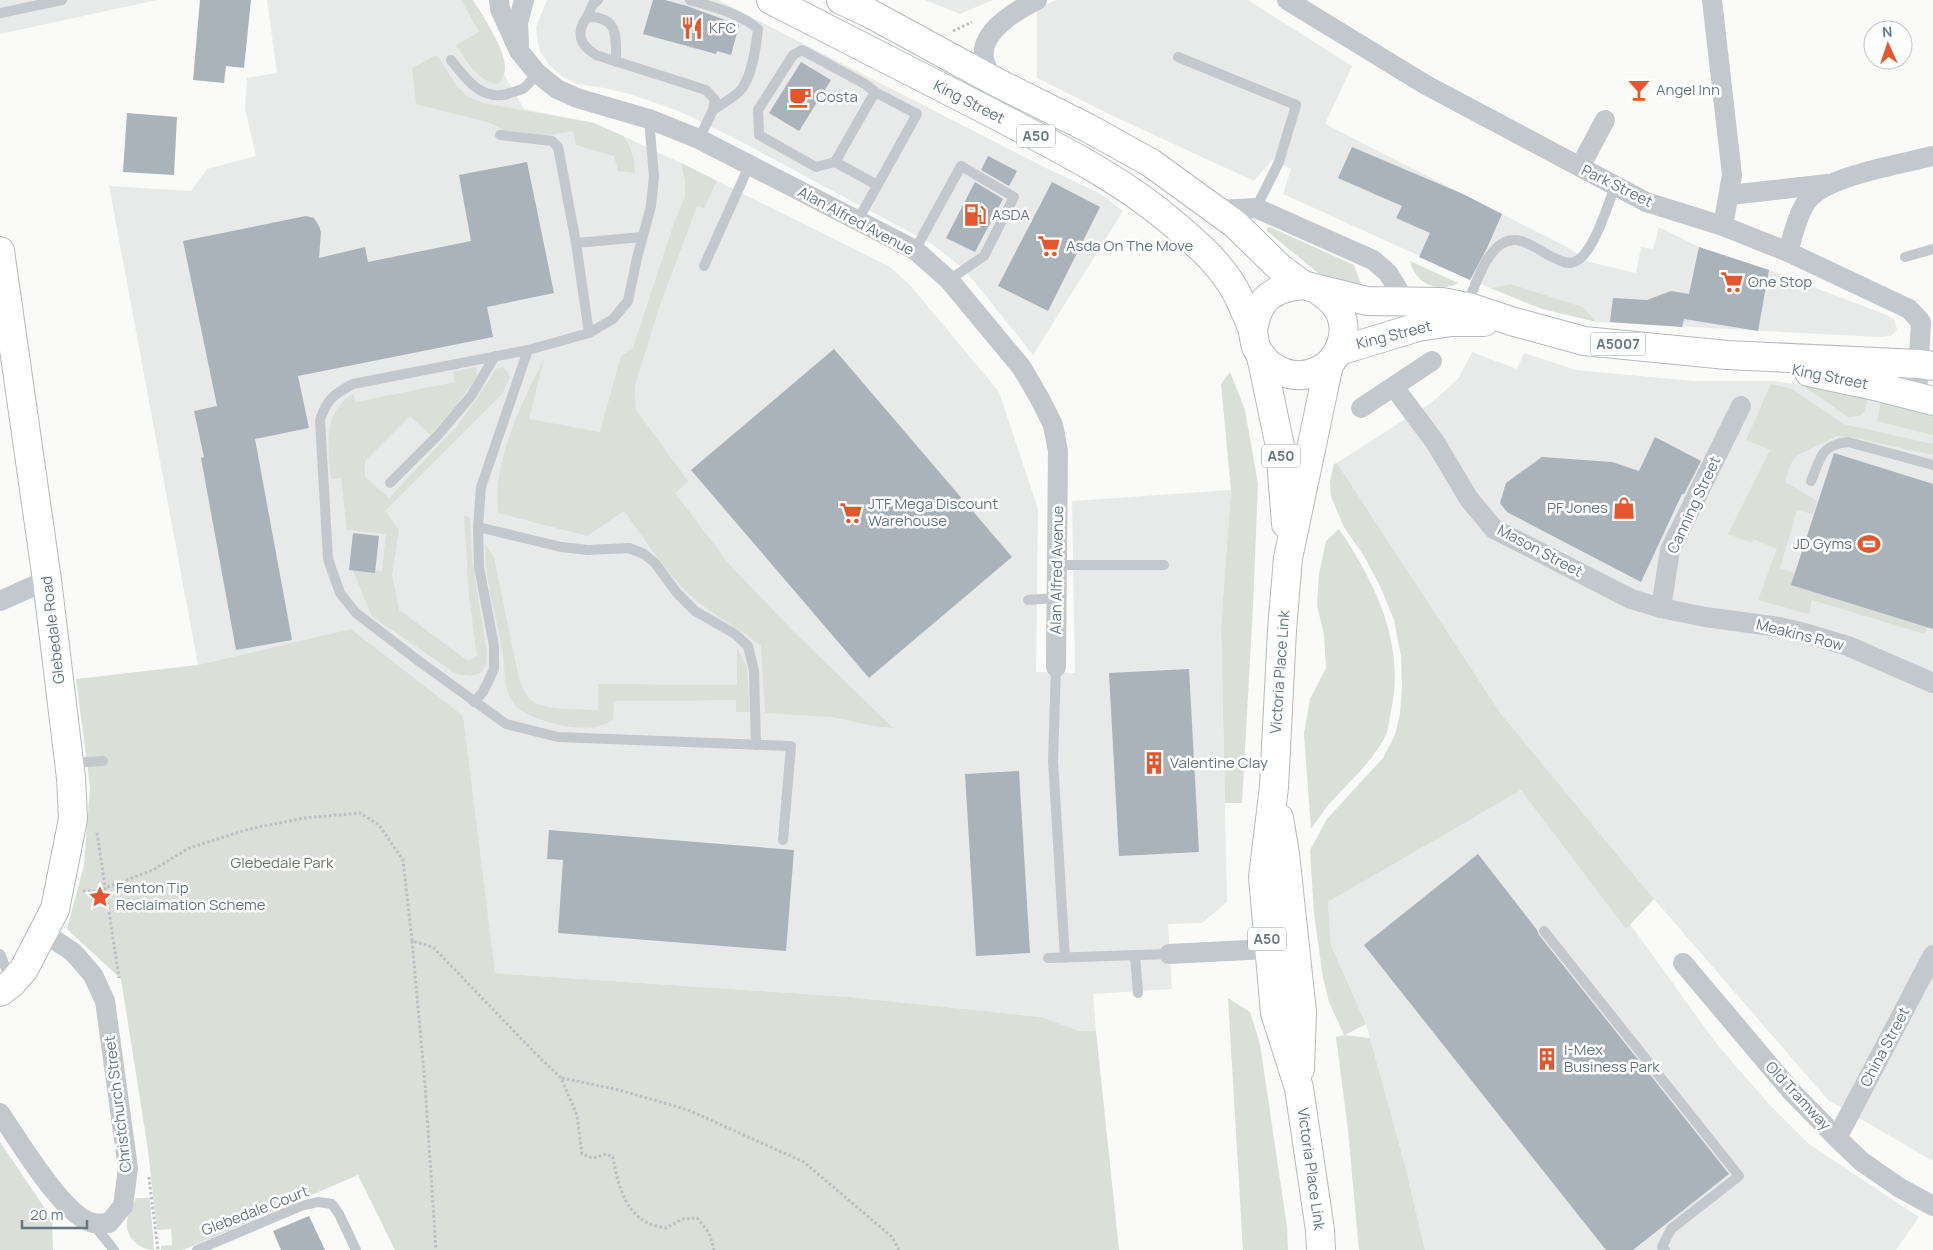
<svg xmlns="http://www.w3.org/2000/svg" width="1933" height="1250" font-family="Manrope,sans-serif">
  <rect width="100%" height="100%" fill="#fafaf8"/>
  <g fill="#e8e9e9">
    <path d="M 0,0 L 157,0 L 0,34 Z"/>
    <path d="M 267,0 L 461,0 L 524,109 L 594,123 L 610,130 L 681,163 L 890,267 L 909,284 L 999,392 L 1038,509 L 1036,672 L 1075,673 L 1072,501 L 1231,490 L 1221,627 L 1227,902 L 1202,923 L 1168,924 L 1172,989 L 1093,994 L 1096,1031 L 1080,1031 L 1041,1017 L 849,997 L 494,973 L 462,716 L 351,629 L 198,665 L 109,186 L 191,191 L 207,169 L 256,156 L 245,109 L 247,78 L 277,73 Z"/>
    <path d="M 547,0 L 718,0 L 1046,168 L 1099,193 L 1123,211 L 1033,355 L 965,270 L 932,244 L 734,138 L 681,112 L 630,94 L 599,87 L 577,84 L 563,77 L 549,65 L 540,51 L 537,38 L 536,27 Z"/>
    <path d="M 925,0 L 993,0 L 960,14 Z"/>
    <path d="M 1056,0 L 1248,0 L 1352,66 L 1325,124 L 1569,248 L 1589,262 L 1636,273 L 1641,247 L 1653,249 L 1659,227 L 1699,247 L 1769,270 L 1889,316 L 1894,319 L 1897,329 L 1891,336 L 1879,337 L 1597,322 L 1583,307 L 1511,284 L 1490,288 L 1283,194 L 1291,169 L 1273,159 L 1254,181 L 1113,116 L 1037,78 L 1037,9 Z"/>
    <path d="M 1472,352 L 1517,369 L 1524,353 L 1576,370 L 1693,381 L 1773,381 L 1848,391 L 1933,415 L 1933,1161 L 1828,1100 L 1654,899 L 1501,714 L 1337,463 L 1432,402 L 1458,379 Z"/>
    <path d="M 1521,789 L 1626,929 L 1630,924 L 1716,1043 L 1767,1102 L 1809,1144 L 1919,1217 L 1896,1250 L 1425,1250 L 1406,1169 L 1366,1024 L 1331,945 L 1328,902 Z"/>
  </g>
  <g fill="#dadfd7">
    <path d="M 461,0 L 473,0 C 482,14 508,54 505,70 C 504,76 502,80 498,84 C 477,81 467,62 456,45 L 479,32 Z"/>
    <path d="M 437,55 L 456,85 L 468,97 L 487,104 L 594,123 L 623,136 L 630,147 L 634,160 L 635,173 L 618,171 L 614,156 L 576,145 L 573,131 L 548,135 L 523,135 L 506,131 L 490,123 L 416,104 L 412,68 Z"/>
    <path d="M 681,163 L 717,181 L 704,208 L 697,206 L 661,302 L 635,385 L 636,410 L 688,481 L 675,493 L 729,564 L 792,630 L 893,728 L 873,726 L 832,717 L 765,713 L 761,646 C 738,626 709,614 687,592 C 663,568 644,538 624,511 L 587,536 L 498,513 C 498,504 497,495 498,486 C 502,441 525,398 544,358 L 529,419 L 600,432 L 621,356 L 633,348 L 674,223 L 685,196 L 685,180 Z"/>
    <path d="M 1270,227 L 1354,265 L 1364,292 L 1323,277 L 1267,231 L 1267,228 Z"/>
    <path d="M 1410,261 L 1458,283 C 1437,294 1415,283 1410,261 Z"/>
    <path d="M 1511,284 L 1583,307 L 1597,322 L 1542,309 L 1490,288 Z"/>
    <path d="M 476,367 L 477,376 L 454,408 L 430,435 L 410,416 L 365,461 L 365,477 L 389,498 L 456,427 L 478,397 L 496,369 L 502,367 L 507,371 L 510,377 L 502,394 L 385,511 L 399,530 L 392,575 L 399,610 L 468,661 L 477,656 L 469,596 L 464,515 L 470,518 L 472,559 L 487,653 L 486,664 L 481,673 L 470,676 L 456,674 L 372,616 L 352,568 L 382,571 L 386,534 L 347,530 L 341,478 L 331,479 C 328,449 322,411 353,394 L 356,402 L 455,382 L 453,372 Z"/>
    <path d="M 1230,372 L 1245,410 L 1258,484 L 1253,606 L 1242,803 L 1225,803 L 1221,627 L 1231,490 L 1221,384 Z"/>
    <path d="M 1799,383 L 1863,396 L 1867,400 L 1865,411 L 1859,416 L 1848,417 Z"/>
    <path d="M 1771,384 L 1792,389 L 1843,424 L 1933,444 L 1933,455 L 1851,437 L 1837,436 L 1797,455 L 1790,465 L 1785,482 L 1817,501 L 1813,514 L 1797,510 L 1780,568 L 1795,573 L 1792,585 L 1927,627 L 1925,634 L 1812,600 L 1809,614 L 1758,600 L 1777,549 L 1753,539 L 1752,543 L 1728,534 L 1770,450 L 1746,440 Z"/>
    <path d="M 1881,401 L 1933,417 L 1933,435 L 1877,421 Z"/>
    <path d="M 1337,463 L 1501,714 L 1654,899 L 1626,929 L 1521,790 L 1328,902 L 1331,945 L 1366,1024 L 1345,1035 L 1370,1038 L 1406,1169 L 1425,1250 L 1359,1250 L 1348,1130 L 1336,1037 L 1344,1035 L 1329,1002 L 1323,978 L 1314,913 L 1310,850 L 1327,819 L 1383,758 L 1395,735 L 1400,714 L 1402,688 L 1401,656 L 1394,620 L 1380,586 L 1364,556 L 1344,527 L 1331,497 L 1330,481 L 1334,464 Z"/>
    <path d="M 1339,529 C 1375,582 1406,645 1391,711 C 1389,719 1389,729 1385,737 C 1371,763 1349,782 1329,804 C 1323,812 1317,820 1311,829 L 1304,733 L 1310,699 L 1326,668 L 1324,634 L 1317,606 L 1319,574 L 1326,541 Z"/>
    <path d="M 485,544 L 494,558 L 519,679 C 522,686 525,695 531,700 C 543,711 581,709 598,710 L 598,684 L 737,685 L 737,648 L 747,668 L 750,712 L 736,712 L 736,700 L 614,701 L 613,720 C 609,722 604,725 599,726 C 579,732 527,721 514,704 C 502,688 506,667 502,649 C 496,615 484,578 485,544 Z"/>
    <path d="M 351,629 L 463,716 L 495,973 L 849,997 L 1041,1017 L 1080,1031 L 1096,1031 L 1119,1250 L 395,1250 L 358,1175 L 183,1250 L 161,1250 L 161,1246 L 172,1245 L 171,1229 L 157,1230 L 148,1150 L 121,979 L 67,929 L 84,865 L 90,787 L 76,679 L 198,665 Z"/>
    <path d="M 1228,998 L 1250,1012 L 1260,1044 L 1287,1227 L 1288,1250 L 1243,1250 Z"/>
    <path d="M 0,1142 L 52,1219 L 53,1250 L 0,1250 Z"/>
    <path d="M 136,1198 L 150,1198 L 154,1250 C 139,1250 125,1237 127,1221 C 128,1213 133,1205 136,1198 Z"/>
  </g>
  <g fill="#aab3b9">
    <path d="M 200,0 L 251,0 L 244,68 L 226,66 L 224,83 L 193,80 Z"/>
    <path d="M 653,0 L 665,0 L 687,6 L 739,25 L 731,55 L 717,51 L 716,54 L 643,34 Z"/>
    <path d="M 801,62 L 831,80 L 799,131 L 769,113 Z"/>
    <path d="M 127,113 L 177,117 L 174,175 L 123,172 Z"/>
    <path d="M 1352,147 L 1463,194 L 1502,214 L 1487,248 L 1470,280 L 1419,257 L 1430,233 L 1396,218 L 1402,206 L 1338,178 Z"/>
    <path d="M 988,156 L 1017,171 L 1009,186 L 981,170 Z"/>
    <path d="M 527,162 L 554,293 L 487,307 L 493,337 L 298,376 L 309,428 L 255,439 L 292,640 L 236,650 L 201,458 L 204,457 L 194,411 L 217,406 L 183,241 L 306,216 L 314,218 L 319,226 L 321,232 L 319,258 L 365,247 L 368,262 L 471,241 L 459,175 Z"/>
    <path d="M 975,182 L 1003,199 L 975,252 L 946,238 Z"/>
    <path d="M 1052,182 L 1100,207 L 1048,311 L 998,286 Z"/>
    <path d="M 1699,247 L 1769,270 L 1758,331 L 1684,319 L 1682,327 L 1610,322 L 1613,298 L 1647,300 L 1671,291 L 1689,294 Z"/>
    <path d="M 834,349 L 1012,557 L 869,678 L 691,470 Z"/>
    <path d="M 1655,437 L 1701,461 L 1684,494 L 1682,494 L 1641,582 L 1507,512 L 1500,503 L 1506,483 L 1542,457 L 1612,462 L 1639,471 Z"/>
    <path d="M 1834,453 L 1933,484 L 1933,629 L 1791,585 Z"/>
    <path d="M 353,533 L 379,536 L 375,573 L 349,570 Z"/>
    <path d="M 1189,669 L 1199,852 L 1119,856 L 1109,673 Z"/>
    <path d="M 1019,771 L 1030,953 L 976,956 L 965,774 Z"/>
    <path d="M 549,830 L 794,850 L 786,951 L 558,933 L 563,860 L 547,859 Z"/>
    <path d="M 1478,854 L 1537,930 L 1539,935 L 1729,1174 L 1633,1250 L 1606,1250 L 1364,945 Z"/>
    <path d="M 309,1216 L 325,1250 L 281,1250 L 273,1231 Z"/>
  </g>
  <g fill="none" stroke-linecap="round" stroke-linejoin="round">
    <defs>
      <path id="secondary" d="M 0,251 L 47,580 L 71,778 L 73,819 L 55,909 L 24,969 L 12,983 L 0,992"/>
      <g id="primary">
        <path d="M 771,0 C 844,37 917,75 990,112 C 1054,146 1120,177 1175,225 C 1196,243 1215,259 1230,282 C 1239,295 1246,313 1252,328 C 1254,334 1254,341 1256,347 C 1267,370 1292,381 1315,372 C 1338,364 1350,334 1340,313 C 1335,302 1327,296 1318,290"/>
        <path d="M 841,0 L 871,14 L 994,81 L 1088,128 L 1151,163 L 1235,224 L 1280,268 L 1303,285 L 1367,301 L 1442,302 L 1472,308 L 1511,321 L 1584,341 L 1727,355 L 1919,364 L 1933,366"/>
        <path d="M 1253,330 C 1258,299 1272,288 1303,285"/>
        <path d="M 1339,351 L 1418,327 L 1451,322 L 1484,322"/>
        <path d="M 1261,356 L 1280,446 L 1286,524"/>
        <path d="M 1809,372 L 1875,386 L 1933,401"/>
        <path d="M 1279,818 L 1285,854 L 1302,1012 L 1300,1069"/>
        <path d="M 1321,1250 L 1320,1230 L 1299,1088 L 1275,1013 L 1263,877 L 1274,787 L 1282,630 L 1288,558 L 1329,364"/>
      </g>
    </defs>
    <use href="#secondary" stroke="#b3babf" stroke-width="30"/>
    <use href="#primary" stroke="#b5babe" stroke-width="30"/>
    <g stroke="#bbbfc2" stroke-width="3" stroke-dasharray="2.5 2.5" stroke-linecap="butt">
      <path d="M 953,31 L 972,22"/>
      <path d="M 97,833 L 119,978"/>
      <path d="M 83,891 L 97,891 L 153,870 L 189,848 L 249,829 L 304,818 L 360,813 L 379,825 L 403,860 L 412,941 L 433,947 L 535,1053 L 561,1078 L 577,1115 L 582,1154 L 593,1158 L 606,1154 L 613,1157 C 617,1182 625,1214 650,1224 C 655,1226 661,1227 666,1228 L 682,1219 L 697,1218 L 709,1233 L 714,1250"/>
      <path d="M 412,941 L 425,1084 L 436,1250"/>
      <path d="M 562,1078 L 619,1090 L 688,1110 L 804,1162 L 892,1237 L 899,1250"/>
      <path d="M 149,1177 L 158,1250"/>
    </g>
    <g stroke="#c3c8cc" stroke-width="10">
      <path d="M 690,0 C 713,7 739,13 758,29 C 756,47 752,79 739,92 C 732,98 721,105 713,110"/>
      <path d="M 0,13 L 62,0"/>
      <path d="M 587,17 L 593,4 L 598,0"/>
      <path d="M 1178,57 L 1296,105 L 1279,162 L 1256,208"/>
      <path d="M 451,60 C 467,81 484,104 513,92 C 517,91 521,90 524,88 C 529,84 533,78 537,73"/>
      <path d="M 616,62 C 616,37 619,16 587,17 C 575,33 580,45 596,55 L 706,90 L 715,100 L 713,110 L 699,139"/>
      <path d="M 649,119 L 654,176 L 651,206 L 637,258 L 628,301 L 613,319 L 589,333 L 528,350 L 353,384 C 334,394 327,399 320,420 L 328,559 L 340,593 L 356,613 L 420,662 L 506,724 L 558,737 L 791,746 L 783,840"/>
      <path d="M 500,135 L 552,141 L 558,147 L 576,243 L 589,333"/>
      <path d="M 835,162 L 816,167 L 759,135 L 758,110 L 793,55 L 802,50 L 865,84 L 875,92"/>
      <path d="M 858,220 L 917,114 L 875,92 L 835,162 L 877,185"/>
      <path d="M 576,243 L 642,237"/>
      <path d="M 915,250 L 961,166 L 1014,197 L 984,256 L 949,280"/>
      <path d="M 1905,257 L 1933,249"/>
      <path d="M 704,266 L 749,166"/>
      <path d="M 1467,306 C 1475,286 1490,232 1521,241 C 1532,244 1542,252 1552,257 C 1559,260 1566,265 1574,262 C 1593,256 1608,204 1615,186"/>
      <path d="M 1811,481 C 1821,458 1820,445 1848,442 L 1933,465"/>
      <path d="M 390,483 L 438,435 L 471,396 L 495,356"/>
      <path d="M 478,527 L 561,547 L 588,550 L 629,548 L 644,554 L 655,563 L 677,593 L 695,611 L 735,634 L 748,646 L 754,671 L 756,745"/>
      <path d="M 1058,565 L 1164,565"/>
      <path d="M 1028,600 L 1056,598"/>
      <path d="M 1056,667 L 1053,761 L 1065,958"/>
      <path d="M 474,702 L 483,692 L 494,669 L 494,646 L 479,567 L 478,527 L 481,487 L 528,350"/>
      <path d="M 70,763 L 103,761"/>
      <path d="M 1544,931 L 1739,1176 L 1671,1229 L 1662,1247 L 1665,1250"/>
      <path d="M 0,954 L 11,981"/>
      <path d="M 1135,955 L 1138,993"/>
      <path d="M 1048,958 L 1169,954"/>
      <path d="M 93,1224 L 114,1250"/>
      <path d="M 197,1250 L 301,1206 L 318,1202 L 332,1204 L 339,1214 L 356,1250"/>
    </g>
    <g stroke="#c3c8cc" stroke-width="20">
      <path d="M 499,0 L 500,9 L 519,51 L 537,73 L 557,89 L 577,98 L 649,119 L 699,139 L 915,250 L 949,280 L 1022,368 L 1040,399 L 1053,425 L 1058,451 L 1056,667"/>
      <path d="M 1287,0 L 1426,85 L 1646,202 L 1723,226 L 1788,252 L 1909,309 L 1921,322 L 1917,397"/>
      <path d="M 1712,0 L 1732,175 L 1723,226"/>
      <path d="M 519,45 L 518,23 L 524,0"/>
      <path d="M 994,81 C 991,74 985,66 984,59 C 979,32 1017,10 1037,0"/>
      <path d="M 1580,167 L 1605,120"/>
      <path d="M 1730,195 L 1828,184"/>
      <path d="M 1216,210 L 1256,208 L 1373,260 L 1388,273 L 1405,301"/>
      <path d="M 1788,252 C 1793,236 1797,215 1807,201 C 1826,176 1901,164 1933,156"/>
      <path d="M 1394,387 L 1435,442 L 1469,499 L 1494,529 L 1631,599 L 1661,608 L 1705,617 L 1779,627 L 1808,634 L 1848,646 L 1933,683"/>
      <path d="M 1361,408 L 1432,361"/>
      <path d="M 0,601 L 47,580"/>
      <path d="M 1661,608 L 1670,550 L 1741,406"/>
      <path d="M 1169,954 L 1268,949"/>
      <path d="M 1683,963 L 1791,1091 L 1837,1138 L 1861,1161 L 1900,1188 L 1933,1206"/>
      <path d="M 0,1113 C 17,1138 65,1219 94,1223 C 99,1224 104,1223 109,1223 L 123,1206 L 128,1168 L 105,1001 L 93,975 L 73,952 L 44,933"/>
      <path d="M 1837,1138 L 1933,955"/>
    </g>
    <use href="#secondary" stroke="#fff" stroke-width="28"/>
    <use href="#primary" stroke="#fff" stroke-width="28"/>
  </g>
  <defs>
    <symbol id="restaurant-bare" viewBox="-9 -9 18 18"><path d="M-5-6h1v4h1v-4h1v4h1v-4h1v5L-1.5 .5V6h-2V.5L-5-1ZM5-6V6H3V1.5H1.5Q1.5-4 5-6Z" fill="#e4572e" stroke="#fff" stroke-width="2.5" paint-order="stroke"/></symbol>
    <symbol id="bar-bare" viewBox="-9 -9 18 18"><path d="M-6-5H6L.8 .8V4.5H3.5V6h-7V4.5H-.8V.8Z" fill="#e4572e" stroke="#fff" stroke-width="2.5" paint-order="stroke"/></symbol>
    <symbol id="cafe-bare" viewBox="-9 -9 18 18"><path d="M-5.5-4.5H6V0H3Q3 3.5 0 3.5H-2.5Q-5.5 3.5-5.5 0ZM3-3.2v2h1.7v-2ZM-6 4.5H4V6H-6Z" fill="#e4572e" stroke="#fff" stroke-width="2.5" paint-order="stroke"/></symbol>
    <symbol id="fuel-bare" viewBox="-9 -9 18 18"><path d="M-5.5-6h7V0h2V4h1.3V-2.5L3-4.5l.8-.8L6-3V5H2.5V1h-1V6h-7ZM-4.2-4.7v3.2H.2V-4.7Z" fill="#e4572e" stroke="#fff" stroke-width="2.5" paint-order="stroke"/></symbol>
    <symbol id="supermarket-bare" viewBox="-9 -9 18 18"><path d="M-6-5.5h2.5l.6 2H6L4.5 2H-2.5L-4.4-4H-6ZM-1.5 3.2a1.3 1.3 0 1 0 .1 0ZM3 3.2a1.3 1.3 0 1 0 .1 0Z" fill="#e4572e" stroke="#fff" stroke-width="2.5" paint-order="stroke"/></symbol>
    <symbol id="shop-bare" viewBox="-9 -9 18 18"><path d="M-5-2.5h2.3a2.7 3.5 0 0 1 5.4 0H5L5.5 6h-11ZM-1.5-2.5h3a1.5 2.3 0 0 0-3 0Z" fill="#e4572e" stroke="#fff" stroke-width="2.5" paint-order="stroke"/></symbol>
    <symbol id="stadium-bare" viewBox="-9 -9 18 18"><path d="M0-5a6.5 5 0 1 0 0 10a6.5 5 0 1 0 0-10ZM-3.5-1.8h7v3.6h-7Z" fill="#e4572e" stroke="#fff" stroke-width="2.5" paint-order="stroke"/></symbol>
    <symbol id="building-bare" viewBox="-9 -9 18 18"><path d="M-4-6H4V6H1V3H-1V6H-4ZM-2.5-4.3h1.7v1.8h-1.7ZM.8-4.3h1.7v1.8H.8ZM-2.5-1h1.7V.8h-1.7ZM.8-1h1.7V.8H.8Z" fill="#e4572e" stroke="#fff" stroke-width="2.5" paint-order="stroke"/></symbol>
    <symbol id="sight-bare" viewBox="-9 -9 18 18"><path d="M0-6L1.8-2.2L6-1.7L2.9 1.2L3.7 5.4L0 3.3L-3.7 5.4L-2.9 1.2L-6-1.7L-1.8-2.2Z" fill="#e4572e" stroke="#fff" stroke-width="2.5" paint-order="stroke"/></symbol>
  </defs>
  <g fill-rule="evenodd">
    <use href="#restaurant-bare" x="676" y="12" width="32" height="32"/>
    <use href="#bar-bare" x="1623" y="74" width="32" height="32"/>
    <use href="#cafe-bare" x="784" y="81" width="32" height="32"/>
    <use href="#fuel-bare" x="959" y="199" width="32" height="32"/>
    <use href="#supermarket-bare" x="1033" y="230" width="32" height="32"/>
    <use href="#supermarket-bare" x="1716" y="266" width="32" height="32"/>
    <use href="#shop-bare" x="1608" y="492" width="32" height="32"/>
    <use href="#supermarket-bare" x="835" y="497" width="32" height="32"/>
    <use href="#stadium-bare" x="1853" y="528" width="32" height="32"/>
    <use href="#building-bare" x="1138" y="747" width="32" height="32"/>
    <use href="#sight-bare" x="84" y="881" width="32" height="32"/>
    <use href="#building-bare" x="1531" y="1043" width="32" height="32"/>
  </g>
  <g text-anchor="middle" stroke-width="5" stroke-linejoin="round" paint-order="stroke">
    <g fill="#fff" stroke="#939fa8" stroke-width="1">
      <rect x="1017" y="124.5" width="38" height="23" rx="4"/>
      <rect x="1590.5" y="332.5" width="55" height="23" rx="4"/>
      <rect x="1262" y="444.5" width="38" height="23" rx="4"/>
      <rect x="1248" y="927.5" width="38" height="23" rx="4"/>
    </g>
    <g font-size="14" font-weight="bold" fill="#657683">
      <text x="1036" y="141">A50</text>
      <text x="1618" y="349">A5007</text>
      <text x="1281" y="461">A50</text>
      <text x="1267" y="944">A50</text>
    </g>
    <g font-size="15" fill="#657683" stroke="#fff" text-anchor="start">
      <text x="709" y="33">KFC</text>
      <text x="1656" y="95">Angel Inn</text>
      <text x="816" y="102">Costa</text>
      <text x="992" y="220">ASDA</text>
      <text x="1066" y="251">Asda On The Move</text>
      <text x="1748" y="287">One Stop</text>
      <text x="868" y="509">JTF Mega Discount<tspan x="868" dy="17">Warehouse</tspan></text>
      <text x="1608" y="513" text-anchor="end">PF Jones</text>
      <text x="1852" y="549" text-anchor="end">JD Gyms</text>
      <text x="1170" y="768">Valentine Clay</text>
      <text x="116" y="893">Fenton Tip<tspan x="116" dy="17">Reclaimation Scheme</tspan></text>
      <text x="1564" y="1055">I-Mex<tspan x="1564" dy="17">Business Park</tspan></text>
    </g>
    <g font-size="15" fill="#657683" stroke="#fff">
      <text transform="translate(969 102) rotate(27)" y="5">King Street</text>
      <text transform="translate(1617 186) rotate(26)" y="5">Park Street</text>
      <text transform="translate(856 221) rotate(28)" y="5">Alan Alfred Avenue</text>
      <text transform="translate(1394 335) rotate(-14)" y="5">King Street</text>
      <text transform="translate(1830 377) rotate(11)" y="5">King Street</text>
      <text transform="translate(1694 505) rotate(-65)" y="5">Canning Street</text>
      <text transform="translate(1540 551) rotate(28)" y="5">Mason Street</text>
      <text transform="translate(1057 570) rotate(-89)" y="5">Alan Alfred Avenue</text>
      <text transform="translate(53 630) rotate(-97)" y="5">Glebedale Road</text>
      <text transform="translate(1800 635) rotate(14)" y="5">Meakins Row</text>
      <text transform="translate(1280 672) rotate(-86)" y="5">Victoria Place Link</text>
      <text transform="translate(1885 1047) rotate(-62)" y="5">China Street</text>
      <text transform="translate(1798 1096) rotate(47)" y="5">Old Tramway</text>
      <text transform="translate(118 1104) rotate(-97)" y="5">Christchurch Street</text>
      <text transform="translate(1311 1169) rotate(82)" y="5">Victoria Place Link</text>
      <text transform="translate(255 1211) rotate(-21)" y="5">Glebedale Court</text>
    </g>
    <g font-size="15" fill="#687a64" stroke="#fff">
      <text x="282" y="868">Glebedale Park</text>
    </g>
  </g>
  <g transform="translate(1888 45) rotate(357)"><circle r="24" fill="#ffffff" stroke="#c1c8cd"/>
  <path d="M0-4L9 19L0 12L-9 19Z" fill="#e4572e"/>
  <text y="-8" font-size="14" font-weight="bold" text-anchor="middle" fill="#657683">N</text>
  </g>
  <path d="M22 1220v8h65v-8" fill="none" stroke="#657683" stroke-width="2.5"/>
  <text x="30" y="1220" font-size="15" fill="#657683" stroke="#ffffff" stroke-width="4" paint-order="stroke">20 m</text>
</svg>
